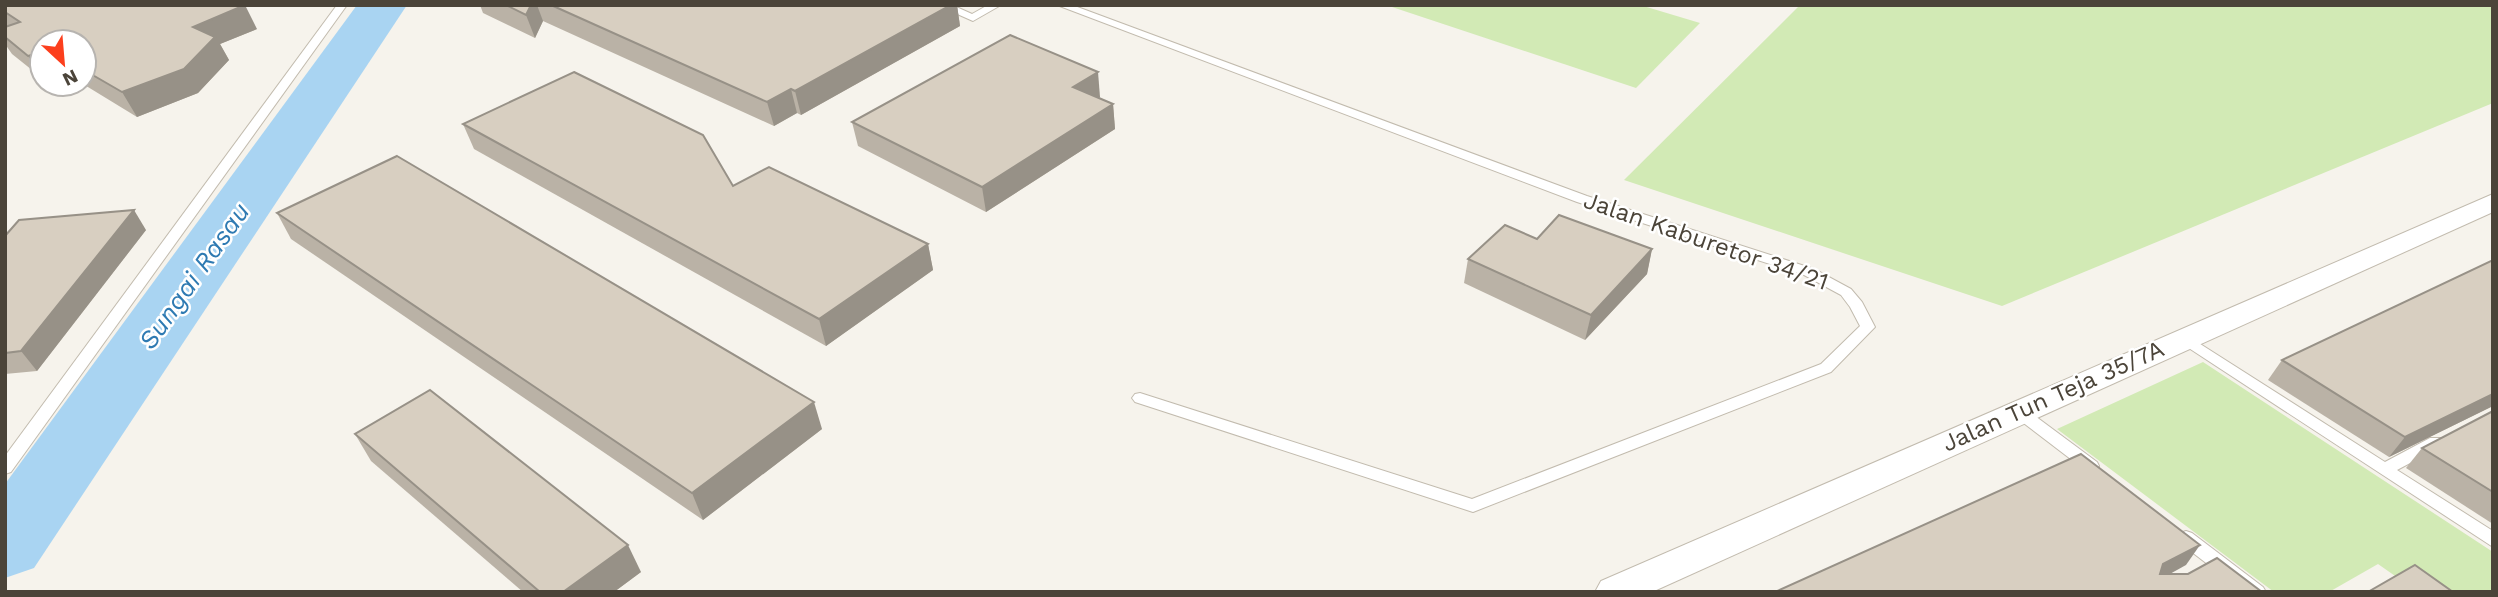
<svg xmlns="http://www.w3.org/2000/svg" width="2498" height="597" font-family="'Work Sans',sans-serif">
  <rect width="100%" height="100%" fill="#f6f3ec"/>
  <g fill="#d2eab5">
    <path d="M 1386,5 L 1640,5 L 1700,23 L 1636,88 Z"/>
    <path d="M 1800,5 L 2493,5 L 2493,103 L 2002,306 L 1624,180 Z"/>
    <path d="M 2203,362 L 2493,552 L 2493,592 L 2418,592 L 2378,564 L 2329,592 L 2274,592 L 2057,429 Z"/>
  </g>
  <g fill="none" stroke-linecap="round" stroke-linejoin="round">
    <path fill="#a9d4f2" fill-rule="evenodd" d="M 357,5 L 407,5 L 34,568 L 5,578 L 5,484 Z"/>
    <defs>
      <g id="service">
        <path d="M 337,5 L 347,5 L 11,472 L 5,474 L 5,456 Z"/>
        <path d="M 937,5 L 952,5 L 972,14 L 988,5 L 1001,5 L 973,21 Z"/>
        <path d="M 1057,5 L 1072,5 L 1587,196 L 1814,269 L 1851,289 L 1862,302 L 1875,327 L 1831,372 L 1473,512 L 1135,402 L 1132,398 L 1135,394 L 1140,393 L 1472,499 L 1821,364 L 1860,326 L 1850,307 L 1841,295 L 1804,275 L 1577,202 Z"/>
        <path d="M 2183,333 L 2385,462 L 2430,438 L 2442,438 L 2444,442 L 2442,446 L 2397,470 L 2493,531 L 2493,547 L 2178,341 L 2176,338 Z"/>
        <path d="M 2018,406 L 2023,407 L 2097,462 L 2099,466 L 2097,470 L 2085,470 L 2013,415 L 2010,411 L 2013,407 Z"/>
        <path d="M 2186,531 L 2192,533 L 2263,587 L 2266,592 L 2244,592 L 2180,543 L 2178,538 L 2180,533 Z"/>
      </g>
      <path id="minor" d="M 2493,194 L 2493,212 L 1652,592 L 1595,592 L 1601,581 Z"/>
    </defs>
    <use href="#service" stroke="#c2bbae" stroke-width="2"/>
    <use href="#minor" stroke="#c2bbae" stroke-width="2"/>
    <use href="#service" fill="#fff" fill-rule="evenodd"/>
    <use href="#minor" fill="#fff" fill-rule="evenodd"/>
  </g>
  <g fill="#bab2a6">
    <path d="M 5,5 L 257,29 L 220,44 L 229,60 L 198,93 L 137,117 L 83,84 L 84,42 L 42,42 L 42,78 L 12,54 L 5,44 L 5,27 L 8,26 L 5,24 Z"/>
    <path d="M 480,5 L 957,5 L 960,26 L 801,115 L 797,113 L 774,126 L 543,21 L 535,38 L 483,13 Z"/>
    <path d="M 1100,97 L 1098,98 L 1113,104 L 1115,129 L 986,212 L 858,146 L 852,122 Z"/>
    <path d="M 463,124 L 733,186 L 928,244 L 933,270 L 826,346 L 474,149 Z"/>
    <path d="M 277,213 L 822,429 L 703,520 L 291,239 Z"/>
    <path d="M 146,230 L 37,371 L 5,374 L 5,236 Z"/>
    <path d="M 1537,239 L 1652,249 L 1647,274 L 1585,340 L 1464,283 L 1468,259 Z"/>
    <path d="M 2493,260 L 2493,406 L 2389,457 L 2268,380 L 2282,360 Z"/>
    <path d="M 2493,411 L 2493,524 L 2406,468 L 2422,448 Z"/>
    <path d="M 355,434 L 641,572 L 614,592 L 523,592 L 371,461 Z"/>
  </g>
  <g fill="#979187">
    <path d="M 245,5 L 257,29 L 220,44 L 229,60 L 198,93 L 137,117 L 122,92 L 193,27 Z"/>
    <path d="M 531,5 L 537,5 L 543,21 L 535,38 L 526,15 Z"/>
    <path d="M 951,5 L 957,5 L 960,26 L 801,115 L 795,91 Z"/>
    <path d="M 42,52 L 42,77 L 28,56 Z"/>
    <path d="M 1098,72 L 1100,97 L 1076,112 L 1073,87 Z"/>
    <path d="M 791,89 L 797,113 L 774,126 L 767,102 Z"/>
    <path d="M 1113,104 L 1115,129 L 986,212 L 982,187 Z"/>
    <path d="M 134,210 L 146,230 L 37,371 L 21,351 Z"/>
    <path d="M 928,244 L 933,270 L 826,346 L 819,319 Z"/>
    <path d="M 1652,249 L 1647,274 L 1585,340 L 1591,315 Z"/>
    <path d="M 2493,394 L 2493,406 L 2389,457 L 2405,437 Z"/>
    <path d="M 814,402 L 822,429 L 703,520 L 692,493 Z"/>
    <path d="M 628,545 L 641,572 L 614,592 L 563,592 Z"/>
    <path d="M 2200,545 L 2186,565 L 2150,585 L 2163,564 Z"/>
  </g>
  <g fill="#d8cfc1" stroke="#979187" stroke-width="2">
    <path d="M 5,5 L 245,5 L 193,27 L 215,37 L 184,69 L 122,92 L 84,70 L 84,42 L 42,42 L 42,52 L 28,56 L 5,37 L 5,27 L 20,22 L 5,12 Z"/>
    <path d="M 506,5 L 531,5 L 526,15 Z"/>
    <path d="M 551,5 L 951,5 L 795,91 L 791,89 L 767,102 Z"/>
    <path d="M 1010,35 L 1098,72 L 1073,87 L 1113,104 L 982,187 L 852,122 Z"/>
    <path d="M 574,72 L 703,135 L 733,186 L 769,167 L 928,244 L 819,319 L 463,124 Z"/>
    <path d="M 397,156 L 814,402 L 692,493 L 277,213 Z"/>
    <path d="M 134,210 L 21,351 L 5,353 L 5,236 L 19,220 Z"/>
    <path d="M 1559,215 L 1652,249 L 1591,315 L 1468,259 L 1505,225 L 1537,239 Z"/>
    <path d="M 2493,260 L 2493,394 L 2405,437 L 2282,360 Z"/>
    <path d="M 430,390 L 628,545 L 563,592 L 540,592 L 355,434 Z"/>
    <path d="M 2493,411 L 2493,492 L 2422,448 Z"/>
    <path d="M 2081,454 L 2200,545 L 2163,564 L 2160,574 L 2188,574 L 2217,558 L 2262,592 L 1775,592 Z"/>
    <path d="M 2415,565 L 2453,592 L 2368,592 Z"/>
  </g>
  <g text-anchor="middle" stroke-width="5" stroke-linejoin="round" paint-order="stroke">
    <g font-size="24" fill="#4b4439" stroke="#fff">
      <text transform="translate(1706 241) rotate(19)" y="8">Jalan Kaburetor 34/21</text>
      <text transform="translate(2053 396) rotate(-24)" y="8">Jalan Tun Teja 35/7A</text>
    </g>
    <g font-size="26" font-style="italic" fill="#2e7ab2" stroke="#fff">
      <text transform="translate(194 276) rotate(-55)" y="9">Sungai Rasau</text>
    </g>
  </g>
  <rect width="2498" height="597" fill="none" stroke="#4b4439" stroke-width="14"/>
  <g transform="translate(63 63) rotate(154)"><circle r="33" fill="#ffffff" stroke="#b7b4b0" stroke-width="2"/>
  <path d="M0-5L12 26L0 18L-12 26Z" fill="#fc3f1d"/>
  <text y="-10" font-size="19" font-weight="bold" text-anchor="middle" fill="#4b4439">N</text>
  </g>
</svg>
